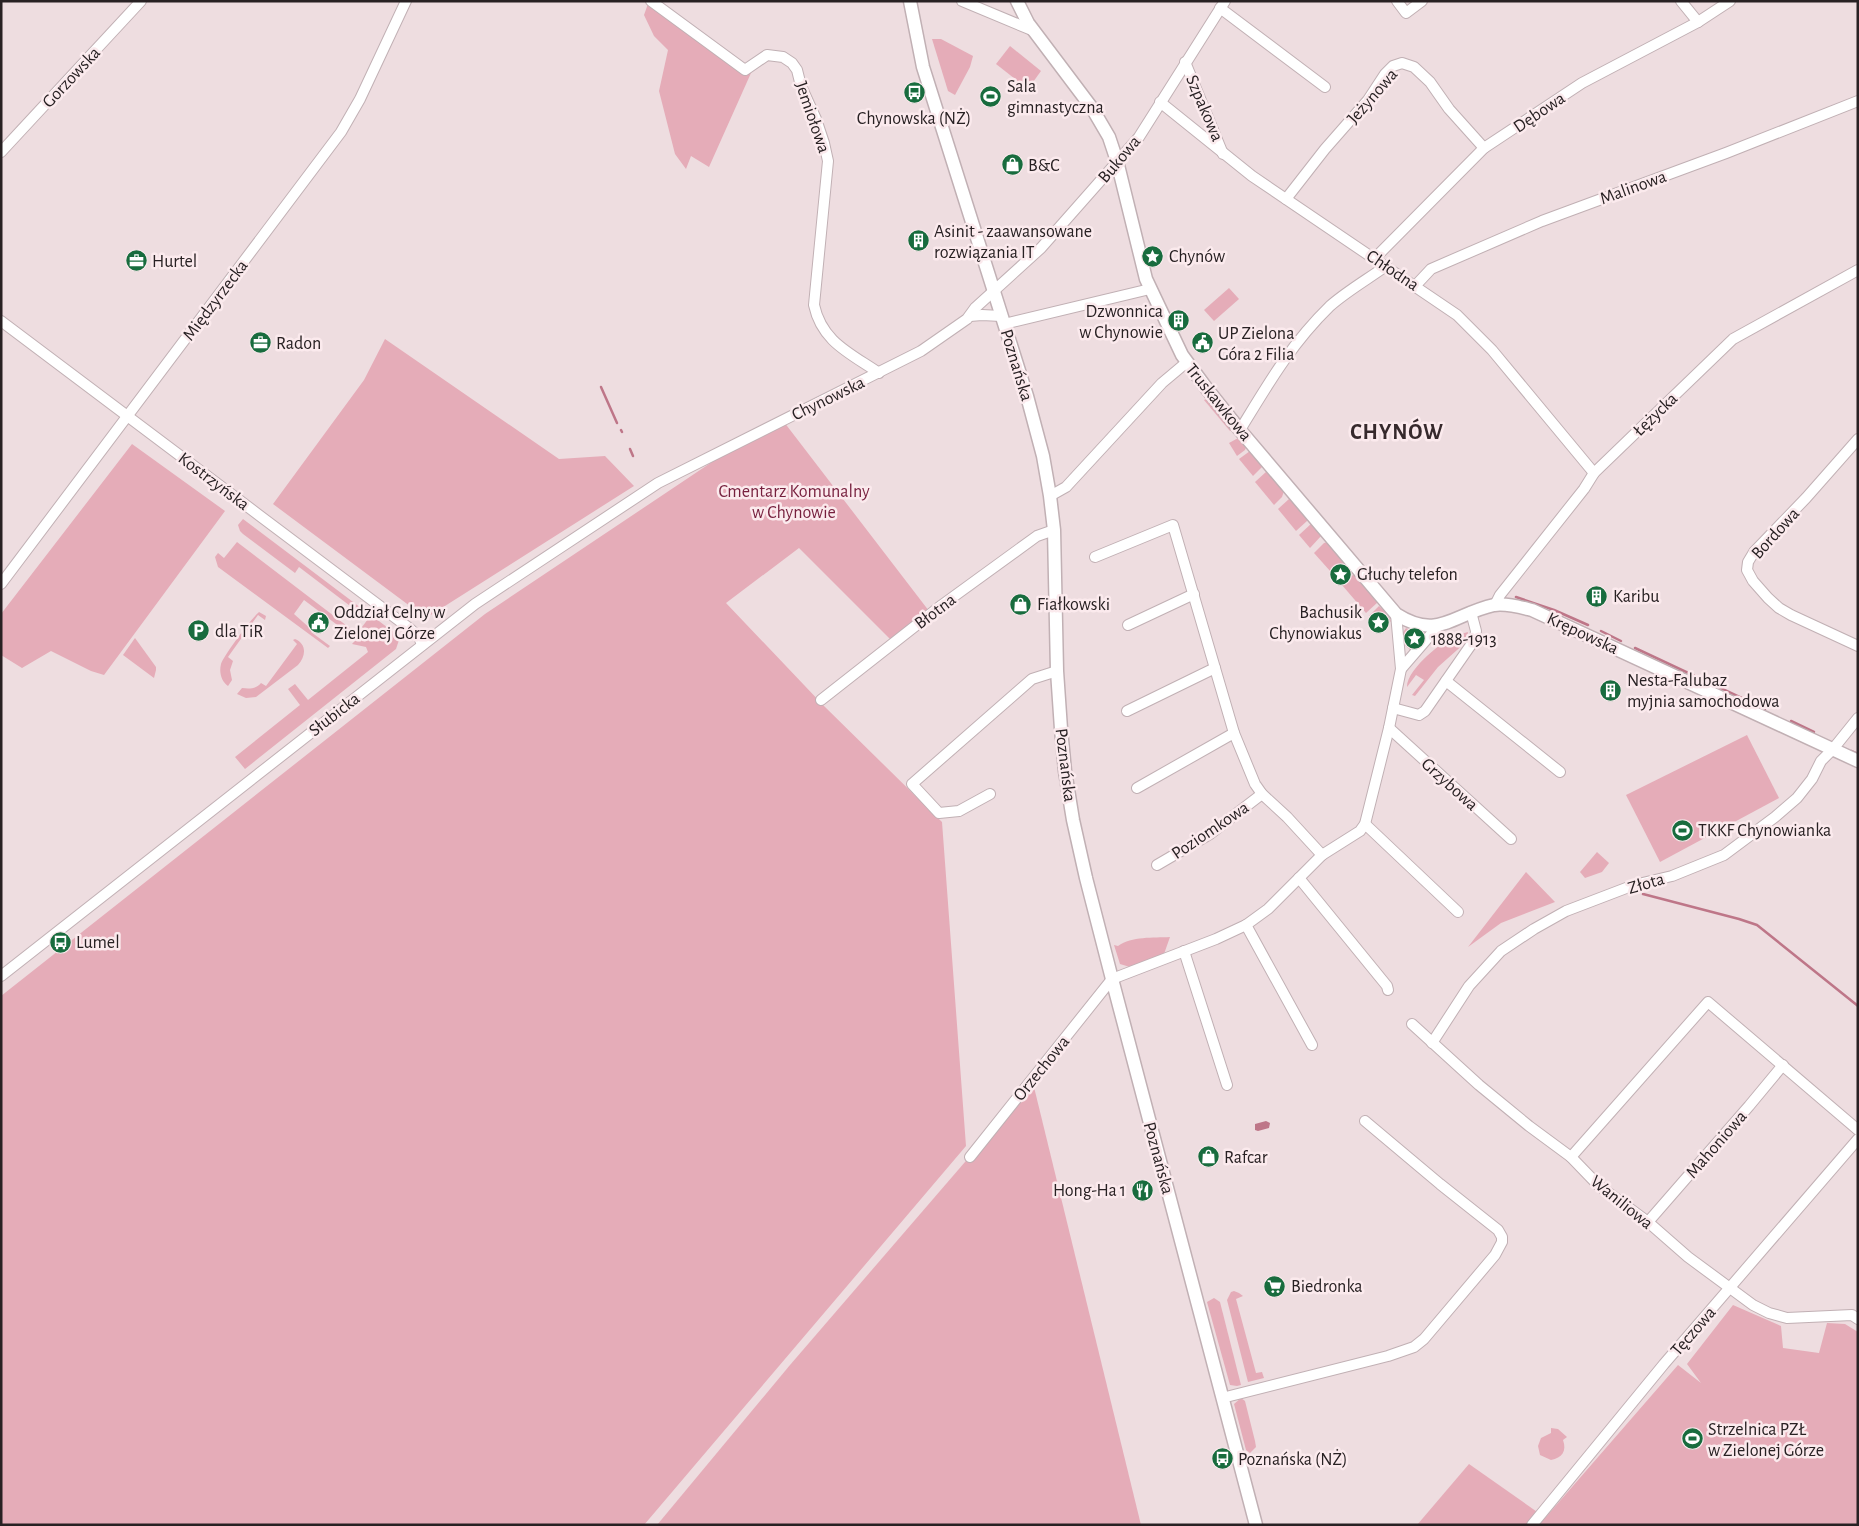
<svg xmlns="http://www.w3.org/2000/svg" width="1859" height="1526" font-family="'Alegreya Sans',sans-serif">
  <rect width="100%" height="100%" fill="#eedde0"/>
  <g fill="#e5acb8">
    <path d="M 649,1 L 751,73 L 709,167 L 691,156 L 686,169 L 675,154 L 659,91 L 668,50 L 654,36 L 644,15 Z"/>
    <path d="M 932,39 L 941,39 L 973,56 L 970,67 L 955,95 L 948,91 Z"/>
    <path d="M 1010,46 L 1041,71 L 1028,89 L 996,64 Z"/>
    <path d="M 1229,288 L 1239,299 L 1214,321 L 1204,310 Z"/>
    <path d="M 385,339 L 559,459 L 605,456 L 634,486 L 426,618 L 273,504 L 364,380 Z"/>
    <path d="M 1208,398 L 1234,429 L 1230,431 L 1204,400 Z"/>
    <path d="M 784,422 L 929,611 L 892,641 L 799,548 L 726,603 L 823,705 L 942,822 L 966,1146 L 644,1525 L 1,1525 L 1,996 L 485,614 L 718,458 Z"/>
    <path d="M 1240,437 L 1247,445 L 1245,450 L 1237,456 L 1229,443 Z"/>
    <path d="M 132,444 L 225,511 L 104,675 L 91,671 L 51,651 L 22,668 L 1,655 L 1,614 Z"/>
    <path d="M 1250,451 L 1253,452 L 1264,465 L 1253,476 L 1239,459 Z"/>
    <path d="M 1267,471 L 1284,491 L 1282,497 L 1274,505 L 1255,482 Z"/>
    <path d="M 1289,499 L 1293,500 L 1308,518 L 1307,521 L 1296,531 L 1278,509 Z"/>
    <path d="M 243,519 L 365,611 L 362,615 L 299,567 L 295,573 L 243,534 L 240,531 L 238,525 Z"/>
    <path d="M 1312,523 L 1322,535 L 1310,548 L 1299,535 Z"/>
    <path d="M 237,542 L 351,629 L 348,633 L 304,600 L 294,614 L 312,630 L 311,632 L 330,646 L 328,648 L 218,567 L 215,557 L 218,553 L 224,558 Z"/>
    <path d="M 1328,542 L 1351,570 L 1339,581 L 1314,553 L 1324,543 Z"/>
    <path d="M 1354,574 L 1378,602 L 1366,613 L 1342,585 Z"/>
    <path d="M 1379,606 L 1387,613 L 1391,621 L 1382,631 L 1369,616 Z"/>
    <path d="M 259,612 L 266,616 L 265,620 L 258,615 L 228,657 L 233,661 L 230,670 L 232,680 L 228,686 C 221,681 219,672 221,664 C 224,655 252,618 259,612 Z"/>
    <path d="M 371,615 L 396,634 L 399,640 L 396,649 L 245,769 L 235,757 L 300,705 L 288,689 L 295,684 L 308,700 L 368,652 L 366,647 L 352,644 L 365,630 L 362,627 Z"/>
    <path d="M 1406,628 L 1423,636 L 1410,650 L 1405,645 L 1402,634 Z"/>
    <path d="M 1460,631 L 1461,634 L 1468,632 L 1466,642 L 1438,667 L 1415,696 L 1412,695 L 1424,680 L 1416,675 L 1407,687 C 1407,668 1445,640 1460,631 Z"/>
    <path d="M 135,638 L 156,667 L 156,670 L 154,678 L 123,655 Z"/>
    <path d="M 295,639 C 307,644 306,656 298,665 L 256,697 L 246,698 L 237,694 L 242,688 C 249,689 256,689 261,683 L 266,686 L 297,644 L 293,640 Z"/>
    <path d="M 1747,735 L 1779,798 L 1660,862 L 1626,795 Z"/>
    <path d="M 1597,852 L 1609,863 L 1602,872 L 1585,878 L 1580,872 Z"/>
    <path d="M 1526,872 L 1555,902 L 1501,923 L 1468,947 Z"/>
    <path d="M 1170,937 L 1164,954 L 1130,967 L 1120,964 L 1114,945 L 1118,946 C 1132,936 1153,938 1170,937 Z"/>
    <path d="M 1033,1083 L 1141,1525 L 657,1525 L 790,1365 Z"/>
    <path d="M 1234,1291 L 1239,1293 L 1243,1296 L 1236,1299 L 1256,1373 L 1262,1372 L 1264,1378 L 1248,1382 L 1227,1300 L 1231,1292 Z"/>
    <path d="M 1214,1298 L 1220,1302 L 1241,1385 L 1237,1386 L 1230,1385 L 1207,1302 Z"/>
    <path d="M 1733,1305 L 1781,1326 L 1783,1348 L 1819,1353 L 1827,1323 L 1845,1324 L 1858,1332 L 1858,1525 L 1539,1525 L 1678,1365 L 1701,1383 L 1687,1364 Z"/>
    <path d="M 1241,1398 L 1245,1401 L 1255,1441 L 1256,1447 L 1250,1453 L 1246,1450 L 1234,1404 Z"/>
    <path d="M 1551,1428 L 1558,1429 L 1567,1437 L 1563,1440 C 1567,1451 1562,1458 1551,1460 L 1540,1455 L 1538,1446 L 1541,1438 L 1551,1433 Z"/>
    <path d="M 1469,1464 L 1543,1516 L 1536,1525 L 1417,1525 Z"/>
  </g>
  <path fill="#be7688" d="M 1266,1121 L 1270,1123 L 1269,1128 L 1258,1131 L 1255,1130 L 1255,1124 Z"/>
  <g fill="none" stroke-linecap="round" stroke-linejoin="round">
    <g stroke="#be7688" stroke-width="2.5">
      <path d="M 601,387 L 617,423"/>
      <path d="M 621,430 L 622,432"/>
      <path d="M 630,449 L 633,456"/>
      <path d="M 1516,597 L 1554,610 L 1588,625"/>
      <path d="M 1601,631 L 1621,641"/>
      <path d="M 1635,648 L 1765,709"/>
      <path d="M 1791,721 L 1814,732"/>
      <path d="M 1851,751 L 1858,754"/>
      <path d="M 1643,894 L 1739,919 L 1757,925 L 1858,1006"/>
    </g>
    <defs>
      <g id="minor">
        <path d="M 651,1 L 745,70 L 767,55 L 783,57 L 792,63 L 797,70 L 801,86 L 816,119 L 824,143 L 828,161 L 814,305 C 822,342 850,353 879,373"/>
        <path d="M 962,1 L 1034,31"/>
        <path d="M 1397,1 L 1406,13 L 1422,1"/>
        <path d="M 1681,1 L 1698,22"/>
        <path d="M 1220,8 L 1325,87"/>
        <path d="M 1185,62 L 1223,154"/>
        <path d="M 1160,102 L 1252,176 L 1457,315 L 1492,350 L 1594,473"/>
        <path d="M 1,152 L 141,1"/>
        <path d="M 1286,199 L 1325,149 L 1368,100 L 1385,74 L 1393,66 L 1402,63 L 1414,67 L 1430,82 L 1449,109 L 1484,148"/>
        <path d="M 1375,258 L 1484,148 L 1582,83 L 1698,22 L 1730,1"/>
        <path d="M 1416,285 L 1431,269 L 1542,221 L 1726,153 L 1858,101"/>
        <path d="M 970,316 L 982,315 L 1001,316"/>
        <path d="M 1,321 L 409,628 L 419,637 L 422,645"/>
        <path d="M 1004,324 L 1150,289"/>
        <path d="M 1240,430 C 1268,384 1291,344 1330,306 C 1347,291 1368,279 1386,266"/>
        <path d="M 1858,439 L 1806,498 L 1754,552 L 1748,562 L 1747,570 L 1753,581 L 1768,598 L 1779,608 L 1791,615 L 1858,646"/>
        <path d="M 1050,496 L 1066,487 L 1162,383 L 1187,362"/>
        <path d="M 1095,557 L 1173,525 L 1234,733 L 1255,784 L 1262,794 L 1287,817 L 1322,855"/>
        <path d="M 1,584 L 341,132 L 360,99 L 406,1"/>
        <path d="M 1495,605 L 1500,595 L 1584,489 L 1594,473 L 1733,339 L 1858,270"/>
        <path d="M 1128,625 L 1194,594"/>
        <path d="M 1401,669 L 1439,625"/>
        <path d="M 1446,681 L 1560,772"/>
        <path d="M 821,700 L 942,605 L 1037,536 L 1054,530"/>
        <path d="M 1393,708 L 1419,715 L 1425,711 L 1475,639 L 1476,631 L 1471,612"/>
        <path d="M 1127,711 L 1215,668"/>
        <path d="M 1389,728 L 1511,839"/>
        <path d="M 1137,788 L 1234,733"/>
        <path d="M 990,794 L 959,811 L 939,813 L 912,784 L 1032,679 L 1057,671"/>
        <path d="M 1365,824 L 1458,912"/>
        <path d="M 1157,865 L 1210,834 L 1262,794"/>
        <path d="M 1299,878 L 1387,986 L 1388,990"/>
        <path d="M 1246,925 L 1312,1045"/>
        <path d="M 1184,951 L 1227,1085"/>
        <path d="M 1,976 L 475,604 L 658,483 L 921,351 L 967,319 L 975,308 L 1041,248 L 1139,137 L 1225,1"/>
        <path d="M 1412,1024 L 1479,1085 L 1529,1126 L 1571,1157 L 1598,1185 L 1648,1222 L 1688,1257 L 1753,1305 L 1769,1313 L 1787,1318 L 1852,1315 L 1858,1319"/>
        <path d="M 1432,1043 L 1469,986 L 1501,951 L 1534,929 L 1566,911 L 1634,885 L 1672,876 L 1724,855 L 1775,817 L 1797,798 L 1812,779 L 1821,761 L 1833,749 L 1858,718"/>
        <path d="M 970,1157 L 1112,979 L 1216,939 L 1246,925 L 1268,909 L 1322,855 L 1360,831 L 1365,824 L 1389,728 L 1401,669 L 1396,614"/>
        <path d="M 1571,1157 L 1708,1002 L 1858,1130"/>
        <path d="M 1648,1222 L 1749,1106 L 1783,1065"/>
        <path d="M 1222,1398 L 1388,1356 L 1414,1347 L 1424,1339 L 1495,1255 L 1502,1242 L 1502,1237 L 1498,1230 L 1440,1184 L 1365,1121"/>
        <path d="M 1532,1525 L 1664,1364 L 1858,1139"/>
      </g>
      <g id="tertiary">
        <path d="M 910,1 L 923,67 L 1027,396 L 1043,456 L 1050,496 L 1054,530 L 1057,671 L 1061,729 L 1065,771 L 1073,820 L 1086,878 L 1112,979 L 1256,1525"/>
        <path d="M 1017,1 L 1028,23 L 1092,108 L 1109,137 L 1117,161 L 1146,279 L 1182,355 L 1207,389 L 1239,429 L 1396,614 C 1438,641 1453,614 1494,605 C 1506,603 1520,607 1532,610 L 1858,761"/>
      </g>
    </defs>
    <use href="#minor" stroke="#c1b0b4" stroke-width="12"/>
    <use href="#tertiary" stroke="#c1b0b4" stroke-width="15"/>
    <use href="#minor" stroke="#fff" stroke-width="10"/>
    <use href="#tertiary" stroke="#fff" stroke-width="12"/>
  </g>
  <defs>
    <symbol id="bus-disc" viewBox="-11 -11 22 22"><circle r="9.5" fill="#186c3e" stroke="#fbeaed"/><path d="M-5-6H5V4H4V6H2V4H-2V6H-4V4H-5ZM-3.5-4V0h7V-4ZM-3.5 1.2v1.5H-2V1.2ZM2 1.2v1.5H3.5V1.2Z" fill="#fff"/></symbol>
    <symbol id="stadium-disc" viewBox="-11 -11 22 22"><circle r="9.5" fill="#186c3e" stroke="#fbeaed"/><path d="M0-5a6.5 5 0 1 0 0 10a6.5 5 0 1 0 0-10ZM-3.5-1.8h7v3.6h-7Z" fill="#fff"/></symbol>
    <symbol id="shop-disc" viewBox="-11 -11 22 22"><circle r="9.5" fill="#186c3e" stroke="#fbeaed"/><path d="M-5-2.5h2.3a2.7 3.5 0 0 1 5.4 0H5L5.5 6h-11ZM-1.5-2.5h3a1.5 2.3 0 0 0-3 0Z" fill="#fff"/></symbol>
    <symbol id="building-disc" viewBox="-11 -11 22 22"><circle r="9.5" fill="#186c3e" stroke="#fbeaed"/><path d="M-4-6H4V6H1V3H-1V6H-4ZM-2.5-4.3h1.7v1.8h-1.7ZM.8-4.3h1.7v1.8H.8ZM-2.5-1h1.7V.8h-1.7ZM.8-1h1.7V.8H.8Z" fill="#fff"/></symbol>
    <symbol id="sight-disc" viewBox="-11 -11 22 22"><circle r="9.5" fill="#186c3e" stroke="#fbeaed"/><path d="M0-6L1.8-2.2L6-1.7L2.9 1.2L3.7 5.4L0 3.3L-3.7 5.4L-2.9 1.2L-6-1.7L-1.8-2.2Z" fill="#fff"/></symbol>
    <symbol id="office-disc" viewBox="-11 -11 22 22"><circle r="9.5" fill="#186c3e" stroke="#fbeaed"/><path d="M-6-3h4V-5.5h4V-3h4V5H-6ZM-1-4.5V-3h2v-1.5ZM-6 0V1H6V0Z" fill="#fff"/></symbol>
    <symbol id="civic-disc" viewBox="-11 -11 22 22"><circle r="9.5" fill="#186c3e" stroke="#fbeaed"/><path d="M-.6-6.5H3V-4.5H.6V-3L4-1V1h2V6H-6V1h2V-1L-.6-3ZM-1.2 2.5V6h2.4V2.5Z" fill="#fff"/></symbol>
    <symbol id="parking-disc" viewBox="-11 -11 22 22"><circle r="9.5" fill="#186c3e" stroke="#fbeaed"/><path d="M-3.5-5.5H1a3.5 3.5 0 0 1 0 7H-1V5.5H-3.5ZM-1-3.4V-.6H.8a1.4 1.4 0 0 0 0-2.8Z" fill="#fff"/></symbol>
    <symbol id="restaurant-disc" viewBox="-11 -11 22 22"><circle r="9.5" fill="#186c3e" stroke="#fbeaed"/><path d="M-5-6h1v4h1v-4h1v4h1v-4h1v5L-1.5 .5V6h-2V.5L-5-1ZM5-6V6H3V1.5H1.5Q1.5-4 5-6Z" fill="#fff"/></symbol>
    <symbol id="supermarket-disc" viewBox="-11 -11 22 22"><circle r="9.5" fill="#186c3e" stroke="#fbeaed"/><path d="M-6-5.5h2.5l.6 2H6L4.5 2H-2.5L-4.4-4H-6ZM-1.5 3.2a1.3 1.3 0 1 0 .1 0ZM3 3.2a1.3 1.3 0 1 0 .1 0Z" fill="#fff"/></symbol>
  </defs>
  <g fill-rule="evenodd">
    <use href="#bus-disc" x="902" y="80" width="25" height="25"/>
    <use href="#stadium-disc" x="978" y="84" width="25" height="25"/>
    <use href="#shop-disc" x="1000" y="152" width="25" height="25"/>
    <use href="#building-disc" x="906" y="228" width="25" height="25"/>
    <use href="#sight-disc" x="1140" y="244" width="25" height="25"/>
    <use href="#office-disc" x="124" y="248" width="25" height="25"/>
    <use href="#building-disc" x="1166" y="308" width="25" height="25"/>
    <use href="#office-disc" x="248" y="330" width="25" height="25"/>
    <use href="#civic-disc" x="1190" y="330" width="25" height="25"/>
    <use href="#sight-disc" x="1328" y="562" width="25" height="25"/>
    <use href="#building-disc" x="1584" y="584" width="25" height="25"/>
    <use href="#shop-disc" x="1008" y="592" width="25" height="25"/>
    <use href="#civic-disc" x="306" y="610" width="25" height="25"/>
    <use href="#sight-disc" x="1366" y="610" width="25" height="25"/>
    <use href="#parking-disc" x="186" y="618" width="25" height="25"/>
    <use href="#sight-disc" x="1402" y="626" width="25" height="25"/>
    <use href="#building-disc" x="1598" y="678" width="25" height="25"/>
    <use href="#stadium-disc" x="1670" y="818" width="25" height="25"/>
    <use href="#bus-disc" x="48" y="930" width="25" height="25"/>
    <use href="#shop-disc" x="1196" y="1144" width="25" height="25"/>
    <use href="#restaurant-disc" x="1130" y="1178" width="25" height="25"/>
    <use href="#supermarket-disc" x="1262" y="1274" width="25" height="25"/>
    <use href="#stadium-disc" x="1680" y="1426" width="25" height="25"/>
    <use href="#bus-disc" x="1210" y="1446" width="25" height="25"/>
  </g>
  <g text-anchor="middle" stroke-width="5" stroke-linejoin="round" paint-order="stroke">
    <g font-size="18" fill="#282123" stroke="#fbeaed">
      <text transform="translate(71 77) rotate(-47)" y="6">Gorzowska</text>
      <text transform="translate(1372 96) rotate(-49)" y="6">Jeżynowa</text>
      <text transform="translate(1205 108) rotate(67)" y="6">Szpakowa</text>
      <text transform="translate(1539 112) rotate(-34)" y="6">Dębowa</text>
      <text transform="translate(813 117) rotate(71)" y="6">Jemiołowa</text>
      <text transform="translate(1119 159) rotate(-50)" y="6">Bukowa</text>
      <text transform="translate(1633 187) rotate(-20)" y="6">Malinowa</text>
      <text transform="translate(1393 270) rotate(34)" y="6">Chłodna</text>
      <text transform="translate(215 300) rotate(-53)" y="6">Międzyrzecka</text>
      <text transform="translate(1017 365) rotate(73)" y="6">Poznańska</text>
      <text transform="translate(828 398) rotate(-26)" y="6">Chynowska</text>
      <text transform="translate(1219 402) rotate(51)" y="6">Truskawkowa</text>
      <text transform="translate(1655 414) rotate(-44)" y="6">Łężycka</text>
      <text transform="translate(214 481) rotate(37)" y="6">Kostrzyńska</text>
      <text transform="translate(1775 533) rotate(-48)" y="6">Bordowa</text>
      <text transform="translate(935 611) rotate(-37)" y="6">Błotna</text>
      <text transform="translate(1583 633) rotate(25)" y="6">Krępowska</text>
      <text transform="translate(334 714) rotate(-38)" y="6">Słubicka</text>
      <text transform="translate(1066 765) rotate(83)" y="6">Poznańska</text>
      <text transform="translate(1450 784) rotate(42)" y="6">Grzybowa</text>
      <text transform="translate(1210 830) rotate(-34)" y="6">Poziomkowa</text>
      <text transform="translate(1646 883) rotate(-16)" y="6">Złota</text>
      <text transform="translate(1041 1068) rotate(-51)" y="6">Orzechowa</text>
      <text transform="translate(1716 1144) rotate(-49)" y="6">Mahoniowa</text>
      <text transform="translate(1159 1158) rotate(75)" y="6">Poznańska</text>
      <text transform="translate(1622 1202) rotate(39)" y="6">Waniliowa</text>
      <text transform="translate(1693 1331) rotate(-49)" y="6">Tęczowa</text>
    </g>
    <g font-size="18" fill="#282123" stroke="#fbeaed" text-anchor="start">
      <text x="1007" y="92">Sala<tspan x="1007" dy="21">gimnastyczna</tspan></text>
      <text x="914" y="124" text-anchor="middle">Chynowska (NŻ)</text>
      <text x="1028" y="171">B&amp;C</text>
      <text x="934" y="237">Asinit - zaawansowane<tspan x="934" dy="21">rozwiązania IT</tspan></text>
      <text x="1169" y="262">Chynów</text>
      <text x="152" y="267">Hurtel</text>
      <text x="1163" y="317" text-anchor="end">Dzwonnica<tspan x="1163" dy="21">w Chynowie</tspan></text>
      <text x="1218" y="339">UP Zielona<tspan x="1218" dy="21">Góra 2 Filia</tspan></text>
      <text x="276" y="349">Radon</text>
      <text x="1357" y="580">Głuchy telefon</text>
      <text x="1613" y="602">Karibu</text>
      <text x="1037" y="610">Fiałkowski</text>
      <text x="334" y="618">Oddział Celny w<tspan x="334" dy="21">Zielonej Górze</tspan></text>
      <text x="1362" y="618" text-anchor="end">Bachusik<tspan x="1362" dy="21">Chynowiakus</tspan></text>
      <text x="215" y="637">dla TiR</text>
      <text x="1431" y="645">1888-1913</text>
      <text x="1627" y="686">Nesta-Falubaz<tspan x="1627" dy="21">myjnia samochodowa</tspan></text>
      <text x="1698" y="836">TKKF Chynowianka</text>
      <text x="76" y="948">Lumel</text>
      <text x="1224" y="1163">Rafcar</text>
      <text x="1126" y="1196" text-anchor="end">Hong-Ha 1</text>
      <text x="1291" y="1292">Biedronka</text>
      <text x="1708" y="1435">Strzelnica PZŁ<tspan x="1708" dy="21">w Zielonej Górze</tspan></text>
      <text x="1238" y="1465">Poznańska (NŻ)</text>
    </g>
    <g font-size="18" fill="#761f3d" stroke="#fbeaed">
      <text x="794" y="497">Cmentarz Komunalny<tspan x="794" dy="21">w Chynowie</tspan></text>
    </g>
    <g font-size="22" font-weight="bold" letter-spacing="1" fill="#36292c" stroke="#fbeaed">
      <text x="1397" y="439">CHYNÓW</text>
    </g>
  </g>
  <rect width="1859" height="1526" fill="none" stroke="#282123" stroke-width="5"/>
</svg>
